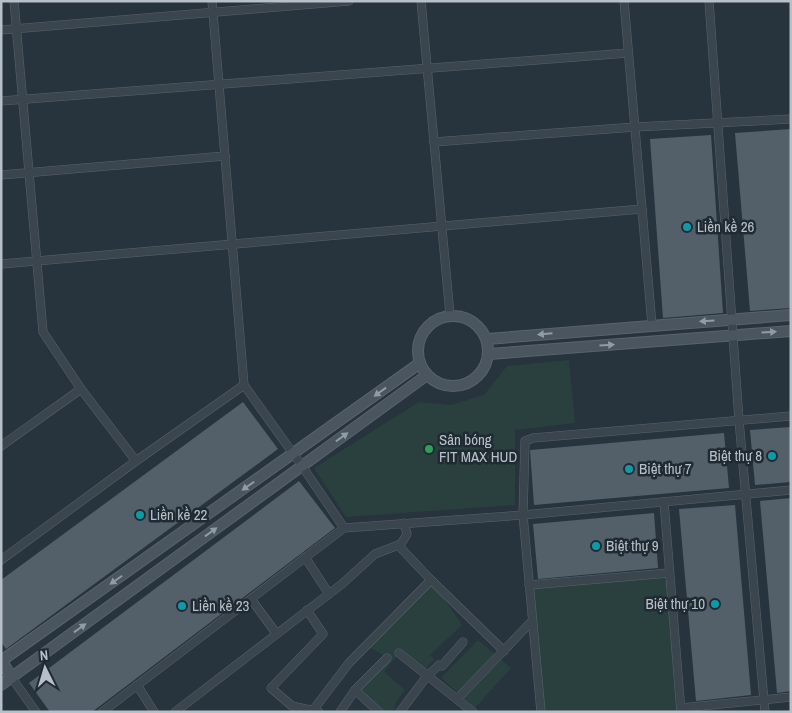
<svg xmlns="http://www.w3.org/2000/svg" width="792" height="713" font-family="'Archivo Narrow',sans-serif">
  <rect width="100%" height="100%" fill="#27333d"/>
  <g fill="#2a403f">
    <path d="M 569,360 L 575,423 L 515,430 L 515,505 L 346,517 L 314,468 L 419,402 L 451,405 L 484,395 L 507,366 Z"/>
    <path d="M 669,573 L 681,712 L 541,712 L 529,585 Z"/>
    <path d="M 431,580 L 462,625 L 430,655 L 435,659 L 422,672 L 399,653 L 384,672 L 405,690 L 396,702 L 394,712 L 379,712 L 355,690 L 387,657 L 367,646 Z"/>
    <path d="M 478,640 L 511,668 L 475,708 L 441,678 Z"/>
  </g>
  <g fill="#53606a">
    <path d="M 791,129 L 791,308 L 750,311 L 735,133 Z"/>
    <path d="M 711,135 L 723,313 L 663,318 L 650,139 Z"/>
    <path d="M 243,402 L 278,449 L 6,649 L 1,642 L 1,580 Z"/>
    <path d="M 791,427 L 791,482 L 755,485 L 750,430 Z"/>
    <path d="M 724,433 L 729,488 L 534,505 L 530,450 Z"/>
    <path d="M 299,481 L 335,528 L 92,712 L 50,712 L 29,683 Z"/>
    <path d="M 791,498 L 791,691 L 777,693 L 760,501 Z"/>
    <path d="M 735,505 L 751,695 L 696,701 L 679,509 Z"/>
    <path d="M 654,513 L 658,568 L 538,579 L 533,524 Z"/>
  </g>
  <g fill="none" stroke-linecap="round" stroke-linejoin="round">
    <defs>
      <g id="street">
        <path d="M 14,1 L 43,332 L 81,389 L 136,461"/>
        <path d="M 212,1 L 244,385 L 302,466 L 344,528"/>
        <path d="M 421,1 L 450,315"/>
        <path d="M 624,1 L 652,325"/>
        <path d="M 709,1 L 739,420 L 765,712"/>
        <path d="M 1,30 L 349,1"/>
        <path d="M 1,101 L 628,53"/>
        <path d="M 434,142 L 635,127 L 791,119"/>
        <path d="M 1,175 L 225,156"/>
        <path d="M 1,264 L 642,209"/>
        <path d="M 1,446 L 81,389"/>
        <path d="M 664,502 L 681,712"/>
        <path d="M 398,545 L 431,580 L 504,651"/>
        <path d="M 305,557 L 329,594"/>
        <path d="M 1,560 L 136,461 L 244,385"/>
        <path d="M 529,585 L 669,573"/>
        <path d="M 251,599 L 276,633"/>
        <path d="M 307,610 L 323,634 L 271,688 L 292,706 L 319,712"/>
        <path d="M 399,653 L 473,712"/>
        <path d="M 12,678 L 36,712"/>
        <path d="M 137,685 L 154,712"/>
        <path d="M 355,690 L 379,712"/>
        <path d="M 457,699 L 532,621"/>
        <path d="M 681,708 L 791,697"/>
        <path d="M 314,709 L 349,663 L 431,580"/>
        <path d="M 102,712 L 344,528 L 523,515 L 791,490"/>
        <path d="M 175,712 L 342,584 L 375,554 L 401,544 L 407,534 L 404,523"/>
        <path d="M 340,712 L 355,690 L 387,658"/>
        <path d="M 400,712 L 427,676 L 439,665 L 442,666 L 463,642"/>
        <path d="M 541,712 L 523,515 L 525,441 L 533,438 L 791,416"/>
      </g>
      <g id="secondary">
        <circle cx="453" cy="351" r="35"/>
        <path d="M 487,339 L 791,315"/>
        <path d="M 489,354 L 791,331"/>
        <path d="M 1,661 L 420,363"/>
        <path d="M 2,661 L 12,678"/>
        <path d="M 1,685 L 427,375"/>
      </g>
    </defs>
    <use href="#street" stroke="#59636b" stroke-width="9"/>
    <use href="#secondary" stroke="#59636b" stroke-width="12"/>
    <use href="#street" stroke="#3b454d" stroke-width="8"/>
    <use href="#secondary" stroke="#4a5560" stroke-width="10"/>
  </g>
  <defs><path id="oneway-solid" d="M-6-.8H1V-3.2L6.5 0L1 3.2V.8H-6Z" transform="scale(1.25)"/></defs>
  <g fill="#919ba4">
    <use href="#oneway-solid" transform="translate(707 321) rotate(176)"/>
    <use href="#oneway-solid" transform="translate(769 332) rotate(-4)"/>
    <use href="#oneway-solid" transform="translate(545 334) rotate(175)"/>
    <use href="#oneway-solid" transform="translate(607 345) rotate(-4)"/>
    <use href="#oneway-solid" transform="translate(380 392) rotate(144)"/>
    <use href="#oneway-solid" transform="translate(342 437) rotate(-36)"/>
    <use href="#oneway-solid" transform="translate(248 486) rotate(145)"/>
    <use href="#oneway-solid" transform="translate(211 532) rotate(-36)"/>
    <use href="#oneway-solid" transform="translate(116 580) rotate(145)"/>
    <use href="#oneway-solid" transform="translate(80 628) rotate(-36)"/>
  </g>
  <g fill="#0f9aa8" stroke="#202a32" stroke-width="2">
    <circle cx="687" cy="227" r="5"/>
    <circle cx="772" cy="456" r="5"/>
    <circle cx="629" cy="469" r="5"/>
    <circle cx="140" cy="515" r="5"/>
    <circle cx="596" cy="546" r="5"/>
    <circle cx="715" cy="604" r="5"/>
    <circle cx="182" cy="606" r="5"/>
  </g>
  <circle fill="#2e9e5b" stroke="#202a32" stroke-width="2" cx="429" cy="449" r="5"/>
  <g text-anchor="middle" stroke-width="5" stroke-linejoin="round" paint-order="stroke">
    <g font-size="15" fill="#b7c0c8" stroke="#202a32" text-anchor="start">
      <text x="697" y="232">Liền kề 26</text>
      <text x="439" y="445">Sân bóng<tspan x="439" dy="17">FIT MAX HUD</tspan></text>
      <text x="762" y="461" text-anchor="end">Biệt thự 8</text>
      <text x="639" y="474">Biệt thự 7</text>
      <text x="150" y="520">Liền kề 22</text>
      <text x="606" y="551">Biệt thự 9</text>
      <text x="705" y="609" text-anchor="end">Biệt thự 10</text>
      <text x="192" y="611">Liền kề 23</text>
    </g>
  </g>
  <rect width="792" height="713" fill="none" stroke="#b7c0c8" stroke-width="5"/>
  <g transform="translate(45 668) rotate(355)" stroke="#202a32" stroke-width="4" paint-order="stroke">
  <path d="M0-4L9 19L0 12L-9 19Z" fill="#b7c0c8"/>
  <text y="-8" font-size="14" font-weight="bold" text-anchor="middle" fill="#b7c0c8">N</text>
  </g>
</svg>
